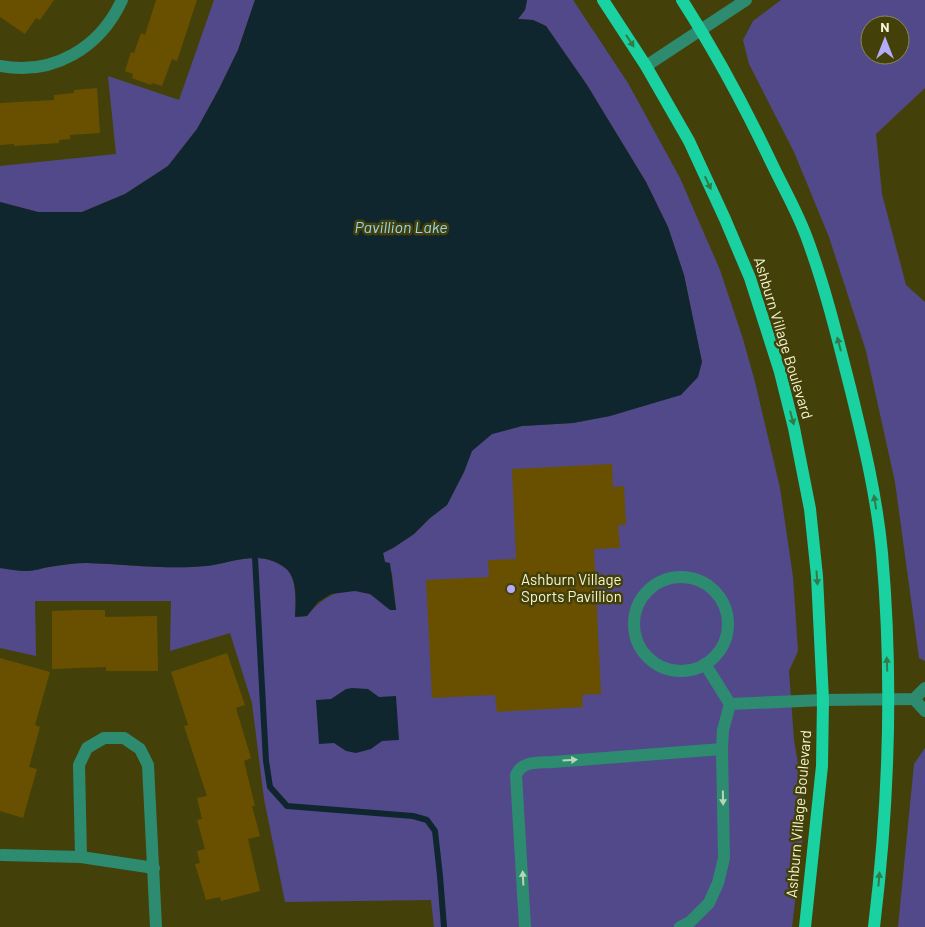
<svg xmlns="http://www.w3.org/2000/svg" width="925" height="927" font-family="Barlow,sans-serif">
  <rect width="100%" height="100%" fill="#434109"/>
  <g fill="#52498a" fill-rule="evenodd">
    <path d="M 214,0 L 255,0 L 238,50 L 219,89 L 197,129 L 168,166 L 125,194 L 82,212 L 38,212 L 0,202 L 0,166 L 116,154 L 108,76 L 179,100 Z"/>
    <path d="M 527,0 L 573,0 L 628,83 L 680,178 L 720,270 L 743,339 L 755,382 L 780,488 L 793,577 L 798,651 L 789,671 L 794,740 L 806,811 L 792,927 L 434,927 L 431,900 L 285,902 L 264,799 L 252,703 L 230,633 L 170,651 L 171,601 L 35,601 L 36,656 L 0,648 L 0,568 C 9,569 18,571 27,571 C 34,571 42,568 49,567 C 62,565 74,563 87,563 C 126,564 167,570 206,566 C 232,563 259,549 284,567 C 298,577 295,601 295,617 L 307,616 C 323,596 343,585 369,594 C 378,597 387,605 396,609 L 392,573 L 385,562 L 383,553 L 393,548 L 414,534 L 430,518 L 447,505 L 464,472 L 472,450 L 492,434 L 522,426 L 573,423 L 610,416 L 639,407 L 702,362 L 684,275 L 668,227 L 646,182 L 587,85 L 546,26 L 533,20 L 518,19 L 525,10 Z"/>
    <path d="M 781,0 L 925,0 L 925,88 L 876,134 L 882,194 L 906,285 L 925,302 L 925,661 L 919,658 L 895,482 L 866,351 L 829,237 L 794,152 L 749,64 L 743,40 L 753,21 ZM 870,25 L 900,25 L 900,55 L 870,55 Z"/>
    <path d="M 925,748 L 925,927 L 898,927 L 914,764 Z"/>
  </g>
  <g fill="#10262f">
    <path d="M 255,0 L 527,0 L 525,10 L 518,19 L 533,20 L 546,26 L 587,85 L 646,182 L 668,227 L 684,275 L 702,362 L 698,377 L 681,395 L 610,416 L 573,423 L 522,426 L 492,434 L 472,451 L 464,472 L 447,505 L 430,518 L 414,534 L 393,548 L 383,553 L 385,562 L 390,563 L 396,610 L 390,610 L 370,594 L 355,591 L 331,594 L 318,602 L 307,616 L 295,617 C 296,602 298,576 284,567 C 259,549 232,563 206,566 C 167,570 126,564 87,563 C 74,563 62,565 49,567 C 42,568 34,571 27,571 C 18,571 9,569 0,568 L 0,202 L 38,212 L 82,212 L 125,194 L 168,166 L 197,129 L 219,89 L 238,50 Z"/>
    <path d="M 352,688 L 368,689 L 379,697 L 396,696 L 399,740 L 382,741 L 371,749 L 356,753 L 346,751 L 334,743 L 319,744 L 316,700 L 331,699 L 346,689 Z"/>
  </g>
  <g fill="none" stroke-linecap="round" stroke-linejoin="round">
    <path stroke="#10262f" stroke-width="6" d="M 255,558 L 266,761 L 270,787 L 287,806 L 413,816 L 427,820 L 435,831 L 440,876 L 444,927"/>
  </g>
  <g fill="#695000">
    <path d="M 0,0 L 54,0 L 40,20 L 36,18 L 25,34 L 0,17 Z"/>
    <path d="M 156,0 L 197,0 L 177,61 L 172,59 L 162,86 L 152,83 L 151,85 L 132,78 L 133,74 L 125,71 L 131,52 L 134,53 L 141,33 L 145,35 Z"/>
    <path d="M 97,88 L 100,133 L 70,135 L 70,139 L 59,140 L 59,143 L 14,146 L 14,144 L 0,145 L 0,103 L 54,100 L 54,95 L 74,93 L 74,90 Z"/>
    <path d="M 612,464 L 613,487 L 624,486 L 626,525 L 618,525 L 620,548 L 594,549 L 601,694 L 582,695 L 583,707 L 497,712 L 495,695 L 432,698 L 426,580 L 489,577 L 488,560 L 516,559 L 512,469 Z"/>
    <path d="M 81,610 L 105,610 L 105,617 L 157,616 L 158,671 L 106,671 L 106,667 L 52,669 L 52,611 Z"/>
    <path d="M 227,653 L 245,705 L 236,708 L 251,758 L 244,761 L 255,806 L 252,806 L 260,836 L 248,839 L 260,891 L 221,901 L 220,897 L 206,900 L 195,864 L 200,863 L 197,851 L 205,849 L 197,820 L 202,819 L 197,798 L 207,796 L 184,726 L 188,725 L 171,672 Z"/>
    <path d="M 0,658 L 50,672 L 35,725 L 40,727 L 29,767 L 37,769 L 23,818 L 0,811 Z"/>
  </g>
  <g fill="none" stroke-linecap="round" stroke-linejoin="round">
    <g stroke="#2d8c6f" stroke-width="12">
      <path d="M 0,66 C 53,76 100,48 122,0"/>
      <path d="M 646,66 L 746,0"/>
      <circle cx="681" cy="624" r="47"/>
      <path d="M 705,664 L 730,704"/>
      <path d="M 914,699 L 925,711"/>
      <path d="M 2,855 L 81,857 L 154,868"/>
      <path d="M 81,857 L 79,765 L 87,748 L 104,738 L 124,738 L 140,749 L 148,765 L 156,927"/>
      <path d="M 525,927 L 516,775 C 523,760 538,763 553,762 L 722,749"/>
      <path d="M 680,927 L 690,922 L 709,903 L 718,883 L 724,858 L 722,749 L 723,730 L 730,704 L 823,700 L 914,699 L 925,688"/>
    </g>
    <g stroke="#19d1a1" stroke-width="12">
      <path d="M 603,0 L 646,66 L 689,141 L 725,219 L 750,278 L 780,372 L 794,428 L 810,509 L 817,576 L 823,700 L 822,766 L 805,927"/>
      <path d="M 682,0 C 716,53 746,109 773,166 C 785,191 799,215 808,241 C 826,290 838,340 851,391 C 864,444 877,498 882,553 C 893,677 889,803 874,927"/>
    </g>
  </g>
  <defs><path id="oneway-solid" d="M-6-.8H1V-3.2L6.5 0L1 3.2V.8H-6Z" transform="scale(1.25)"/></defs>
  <g fill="#327b46">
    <use href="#oneway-solid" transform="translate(630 41) rotate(57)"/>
    <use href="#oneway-solid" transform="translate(708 183) rotate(65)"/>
    <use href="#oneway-solid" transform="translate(839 344) rotate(-105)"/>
    <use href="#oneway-solid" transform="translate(792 418) rotate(75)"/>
    <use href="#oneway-solid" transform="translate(875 502) rotate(-99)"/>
    <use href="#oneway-solid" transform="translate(817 578) rotate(86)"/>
    <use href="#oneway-solid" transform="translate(887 664) rotate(-92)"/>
    <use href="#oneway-solid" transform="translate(879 879) rotate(-85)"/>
  </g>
  <g fill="#b9d6b4">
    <use href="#oneway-solid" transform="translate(570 760) rotate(-4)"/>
    <use href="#oneway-solid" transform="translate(723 798) rotate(89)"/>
    <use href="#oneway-solid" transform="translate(523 878) rotate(-93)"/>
  </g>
  <circle fill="#b4acf9" stroke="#434109" stroke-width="2" cx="511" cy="589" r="5"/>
  <g text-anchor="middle" stroke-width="5" stroke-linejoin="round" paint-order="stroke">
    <g font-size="15" fill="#f5f5d2" stroke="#434109">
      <text transform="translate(783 338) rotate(73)" y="5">Ashburn Village Boulevard</text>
      <text transform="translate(799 814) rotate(-85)" y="5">Ashburn Village Boulevard</text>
    </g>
    <g font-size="15" fill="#f5f5d2" stroke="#434109" text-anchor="start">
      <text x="521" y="585">Ashburn Village<tspan x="521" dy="17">Sports Pavillion</tspan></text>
    </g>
    <g font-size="16" font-style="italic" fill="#96d6f4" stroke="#434109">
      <text x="401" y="233">Pavillion Lake</text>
    </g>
  </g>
  <g transform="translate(885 40)"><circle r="24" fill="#434109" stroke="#8a8959"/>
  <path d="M0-4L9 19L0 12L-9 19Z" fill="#b4acf9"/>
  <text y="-8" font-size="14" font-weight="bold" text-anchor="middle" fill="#f5f5d2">N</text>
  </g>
</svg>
